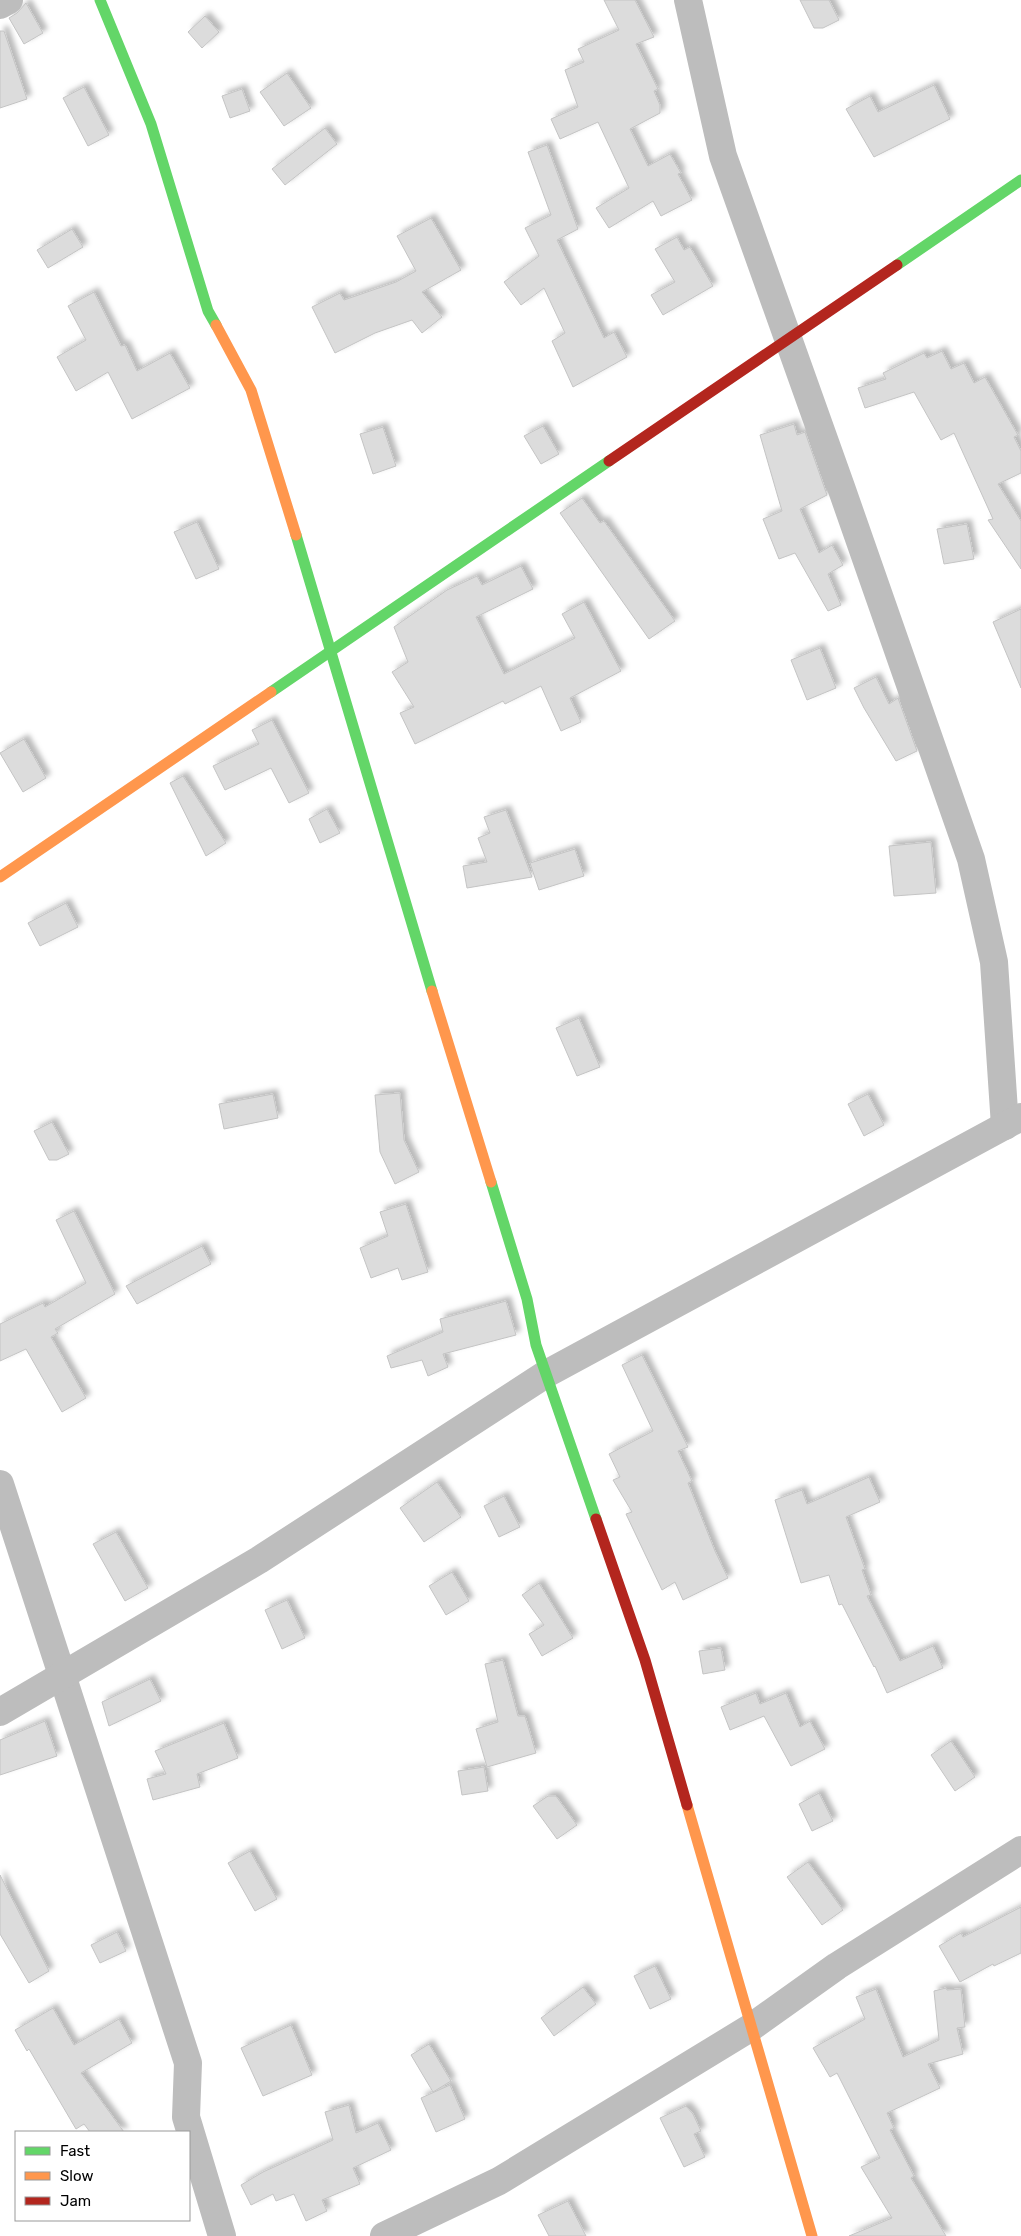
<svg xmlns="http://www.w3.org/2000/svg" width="1021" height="2236" viewBox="0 0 1021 2236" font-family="Rubik,sans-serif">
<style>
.building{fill:#dcdcdc;stroke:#c4c4c4;filter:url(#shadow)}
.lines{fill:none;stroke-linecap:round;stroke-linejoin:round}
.street{stroke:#bdbdbd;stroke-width:28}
.fast{stroke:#63d668;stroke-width:11}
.slow{stroke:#ff974d;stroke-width:11}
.jam{stroke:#b3261e;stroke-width:11}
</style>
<defs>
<filter id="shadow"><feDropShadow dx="4.5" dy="-4.5" stdDeviation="2.5" flood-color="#0004"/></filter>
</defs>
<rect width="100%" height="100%" fill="#fff"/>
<g class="building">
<polygon points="604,0 635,0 654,37 636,44 658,89 654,91 660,105 660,113 630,129 648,166 670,154 681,173 678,174 692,200 661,216 653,201 609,228 596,208 629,188 598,122 560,139 551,119 578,107 565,70 584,62 578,49 619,30"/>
<polygon points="800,0 829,0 839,20 823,28 814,28"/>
<polygon points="26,3 43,33 24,44 9,18 17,13"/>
<polygon points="205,16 219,32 202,48 188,32"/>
<polygon points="0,31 4,31 27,99 0,108"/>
<polygon points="287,73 311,108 284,126 260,92"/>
<polygon points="934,85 950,119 874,157 846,109 870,96 878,112"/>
<polygon points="84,87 109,135 88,146 63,98"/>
<polygon points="242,89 250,111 230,118 222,96"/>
<polygon points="325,128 337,144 285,185 272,169"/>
<polygon points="547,145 578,229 557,240 604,338 614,332 627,357 573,387 552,341 565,333 544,288 521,305 504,282 539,256 525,228 551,215 528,152"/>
<polygon points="431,218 461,270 422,292 442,317 422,333 412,320 375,333 335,353 312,307 340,293 344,300 396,282 416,271 397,236"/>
<polygon points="72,229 83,247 48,268 37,250"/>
<polygon points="677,237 684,250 690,247 713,286 663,315 651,295 675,282 655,249"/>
<polygon points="94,292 121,346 125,345 137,371 170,353 190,388 132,419 108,372 76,391 57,357 86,340 68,306"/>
<polygon points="942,351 951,369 964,363 974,383 985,377 1018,435 1014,437 1021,451 1021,473 998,484 1021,521 1021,569 988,520 993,519 954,433 941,440 914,392 865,408 858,388 886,379 883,373 924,353 927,358"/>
<polygon points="794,424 797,435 805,432 827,495 800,509 819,553 832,545 843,565 828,574 841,605 828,611 795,553 779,559 763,519 782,511 760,435"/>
<polygon points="543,426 559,454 541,464 524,436"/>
<polygon points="383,427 396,466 373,474 360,434"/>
<polygon points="582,498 600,523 604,521 675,621 649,639 560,513"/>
<polygon points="197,522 219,569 196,579 174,532"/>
<polygon points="967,524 974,559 944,564 937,529"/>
<polygon points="521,566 533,589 476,617 504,674 575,638 562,614 584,602 621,671 570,698 581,722 561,731 541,686 505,704 503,701 415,744 400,713 414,707 392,672 408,662 394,627 447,590 477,576 482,585"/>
<polygon points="1021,609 1021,688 993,622"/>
<polygon points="820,648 836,688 807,700 791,660"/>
<polygon points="876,677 889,704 898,698 917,751 896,761 864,708 854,688"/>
<polygon points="272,720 309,793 289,803 271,768 225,790 213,766 259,744 252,730"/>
<polygon points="24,739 46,778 23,792 0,753"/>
<polygon points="183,776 226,843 206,856 170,783"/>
<polygon points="327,809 340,833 320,843 309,819"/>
<polygon points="506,810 532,877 467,888 463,866 487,862 478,838 490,833 484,817"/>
<polygon points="931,842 936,893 894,896 889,846"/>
<polygon points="575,849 584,876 539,890 530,863"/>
<polygon points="66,903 78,927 40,946 28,923"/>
<polygon points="579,1018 600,1067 577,1076 556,1028"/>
<polygon points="400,1093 404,1140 419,1172 395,1184 380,1152 375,1095"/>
<polygon points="273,1094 278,1118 224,1129 219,1104"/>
<polygon points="868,1094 884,1125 864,1136 848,1104"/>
<polygon points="52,1122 69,1154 57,1160 49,1160 34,1131"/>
<polygon points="406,1204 428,1272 402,1280 398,1268 371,1278 360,1248 388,1236 380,1212"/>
<polygon points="74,1211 115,1294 55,1329 58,1333 51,1337 86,1398 62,1412 26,1349 0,1361 0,1324 43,1303 45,1307 86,1283 56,1220"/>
<polygon points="202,1246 211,1264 137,1304 126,1286"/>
<polygon points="506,1301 516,1335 443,1354 448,1367 428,1376 422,1360 391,1368 387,1356 443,1332 440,1319"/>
<polygon points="642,1355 688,1447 678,1451 692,1481 688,1483 715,1551 728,1578 683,1600 675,1582 662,1590 626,1514 632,1512 613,1480 620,1477 609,1454 653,1431 622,1365"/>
<polygon points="869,1477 880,1502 846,1517 865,1569 862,1570 871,1595 867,1596 900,1661 933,1646 943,1668 887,1693 875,1666 874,1667 842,1604 839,1605 829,1575 801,1583 775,1500 802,1490 807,1504"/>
<polygon points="437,1482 461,1517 424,1542 400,1508"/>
<polygon points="504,1496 520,1527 499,1537 484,1506"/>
<polygon points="116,1532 148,1588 125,1601 93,1544"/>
<polygon points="452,1572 469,1601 446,1615 429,1586"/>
<polygon points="539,1583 573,1638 542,1656 529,1634 544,1625 522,1595"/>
<polygon points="287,1600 305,1638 282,1649 265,1610"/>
<polygon points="721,1648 725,1670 703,1674 699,1651"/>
<polygon points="503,1660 518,1716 525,1716 536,1753 487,1767 476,1729 498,1722 485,1664"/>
<polygon points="150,1679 161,1701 109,1726 102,1702"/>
<polygon points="756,1693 760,1704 786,1693 800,1727 810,1721 825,1749 791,1766 764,1716 730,1730 721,1707"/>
<polygon points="45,1721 57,1756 0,1775 0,1740"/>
<polygon points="224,1723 238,1758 197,1774 200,1787 153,1800 147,1779 166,1774 155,1751"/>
<polygon points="951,1741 975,1777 955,1791 931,1755"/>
<polygon points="484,1767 488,1791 462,1795 458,1771"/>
<polygon points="819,1793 833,1821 812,1831 799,1804"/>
<polygon points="548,1796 556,1796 577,1825 557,1839 533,1806"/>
<polygon points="250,1851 277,1899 255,1911 228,1863"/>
<polygon points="808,1862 843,1910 822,1925 787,1877"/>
<polygon points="0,1875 49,1971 29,1983 0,1934"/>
<polygon points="1021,1907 1021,1953 994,1966 993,1964 960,1982 939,1946 961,1933 963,1937"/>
<polygon points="117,1932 126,1951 100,1963 91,1945"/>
<polygon points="655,1966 671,1999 650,2009 634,1976"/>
<polygon points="583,1987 596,2004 554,2036 541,2018"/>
<polygon points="946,1988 947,1990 961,1989 965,2027 957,2028 963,2054 928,2064 940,2088 887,2113 894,2128 890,2130 914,2176 911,2178 946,2236 849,2236 892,2218 861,2167 880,2158 837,2073 830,2077 813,2048 865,2019 856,1997 876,1989 903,2057 939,2040 934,1991"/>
<polygon points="53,2008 74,2045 119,2019 132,2043 81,2073 124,2132 90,2132 84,2124 76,2129 29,2049 27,2051 15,2030"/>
<polygon points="291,2025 312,2075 263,2096 241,2048"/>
<polygon points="429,2044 451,2081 433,2092 411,2055"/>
<polygon points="450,2085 465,2119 436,2132 421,2098"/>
<polygon points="349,2105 356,2133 378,2123 391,2150 353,2168 360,2184 322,2200 327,2211 306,2221 294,2194 276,2201 273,2194 251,2205 241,2185 263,2172 333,2140 325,2112"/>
<polygon points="686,2106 693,2114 701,2131 694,2134 705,2157 684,2167 660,2118"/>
<polygon points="568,2201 586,2236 549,2236 538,2215"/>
</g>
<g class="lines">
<g class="street">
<polyline points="688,0 723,156 841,487 971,859 994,962 1005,1126"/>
<polyline points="0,5 9,0"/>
<polyline points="0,1484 188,2063 186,2117 222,2236"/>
<polyline points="0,1712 259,1560 546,1374 1021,1117"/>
<polyline points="384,2236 499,2181 750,2028 837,1966 1021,1850"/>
</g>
<g class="fast">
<polyline points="100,0 151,124 208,311 216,325"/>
<polyline points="897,265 1021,180"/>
<polyline points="296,535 432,991"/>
<polyline points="271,692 609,461"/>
<polyline points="491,1182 527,1299 536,1345 596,1519"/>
</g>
<g class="slow">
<polyline points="216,325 251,390 296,535"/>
<polyline points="0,877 271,692"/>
<polyline points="432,991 491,1182"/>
<polyline points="687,1805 812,2236"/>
</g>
<g class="jam">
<polyline points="609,461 897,265"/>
<polyline points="596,1519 645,1660 687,1805"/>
</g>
</g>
<rect x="15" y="2131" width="175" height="90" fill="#ffffff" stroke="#999999"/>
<rect x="25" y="2147" width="25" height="8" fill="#63d668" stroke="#999999"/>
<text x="60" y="2156" font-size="15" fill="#000000">Fast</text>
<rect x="25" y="2172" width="25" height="8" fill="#ff974d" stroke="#999999"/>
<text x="60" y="2181" font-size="15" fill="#000000">Slow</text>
<rect x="25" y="2197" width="25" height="8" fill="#b3261e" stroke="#999999"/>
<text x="60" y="2206" font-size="15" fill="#000000">Jam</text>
</svg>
